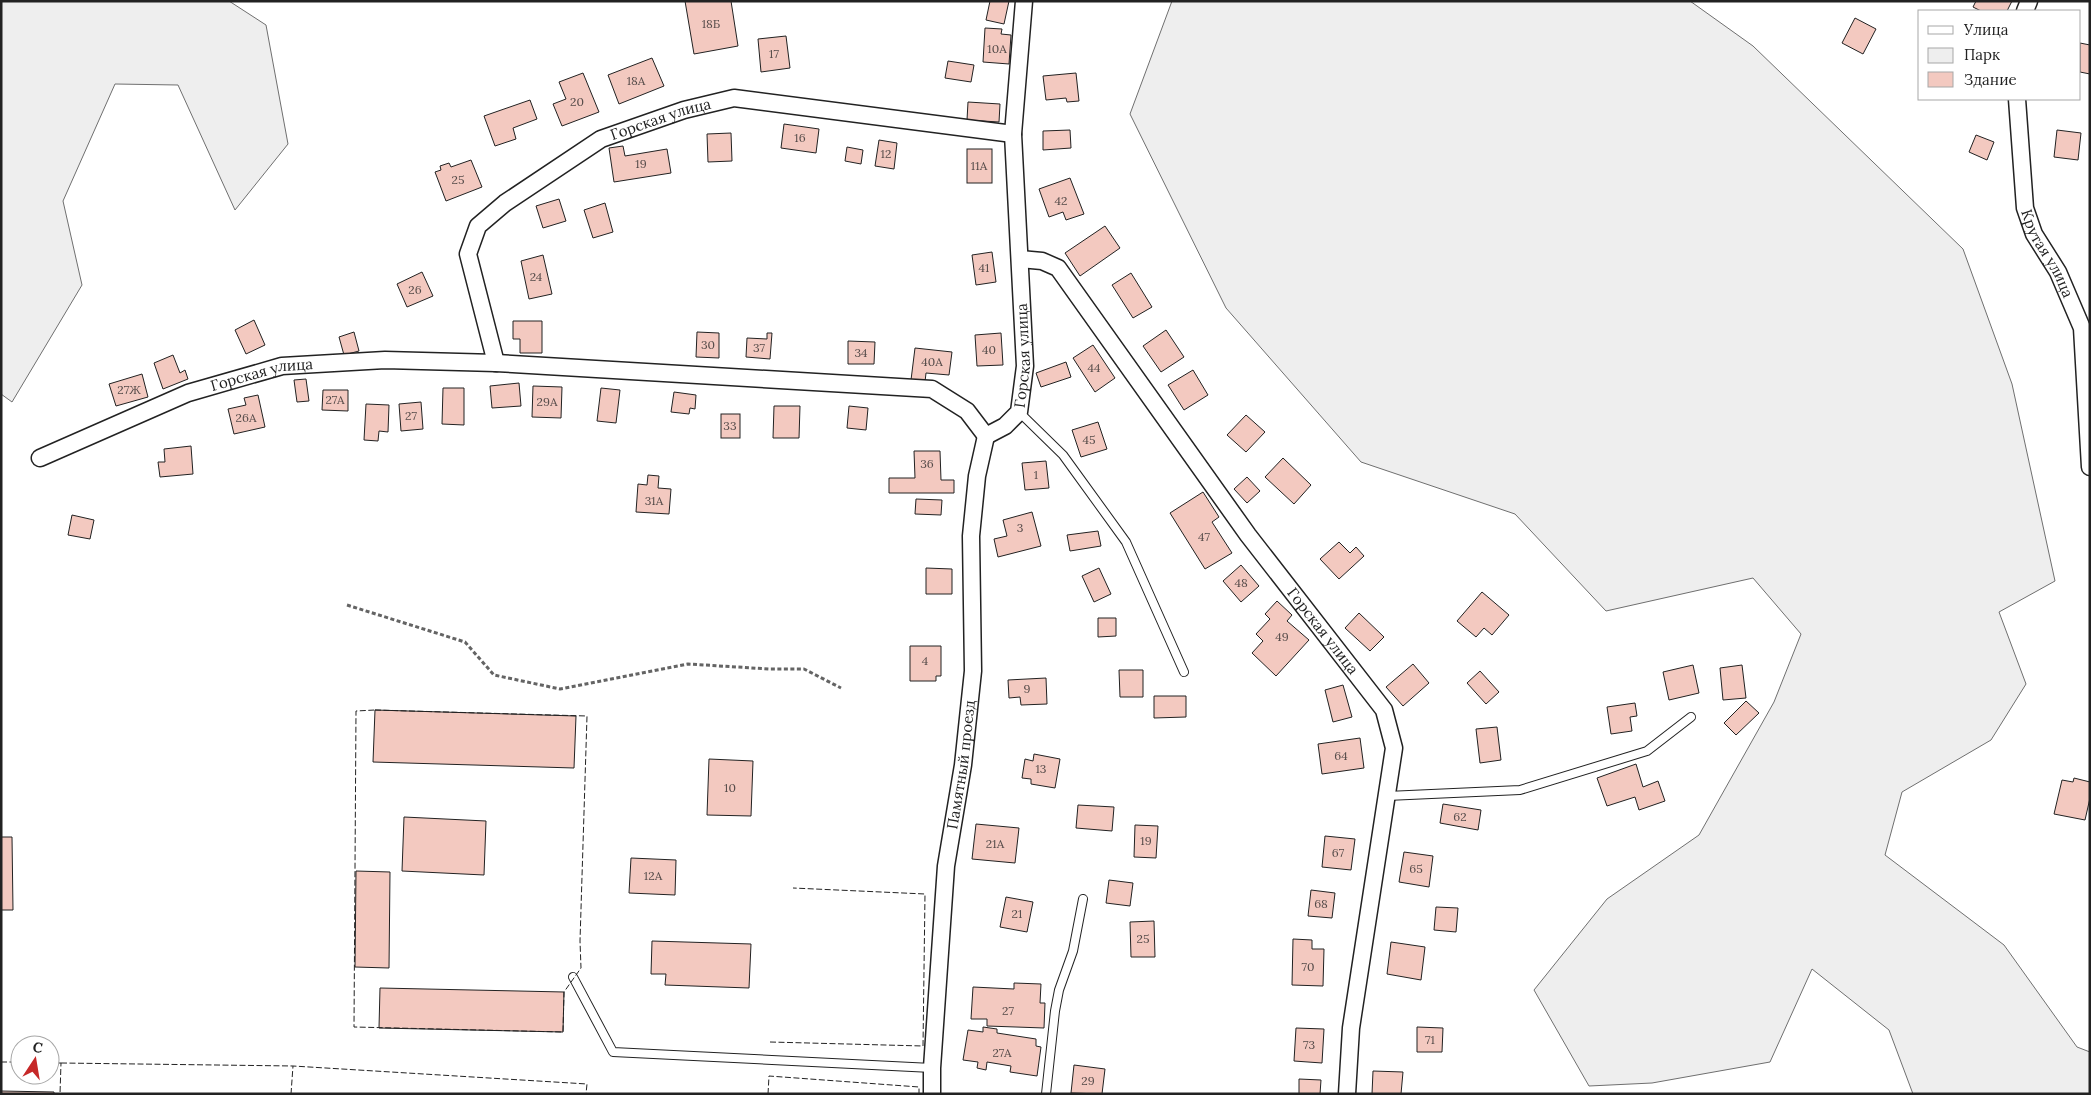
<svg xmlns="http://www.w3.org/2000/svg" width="2091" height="1095" viewBox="0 0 2091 1095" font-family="Lora,serif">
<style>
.green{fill:#eee;stroke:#6f6f6f}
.building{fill:#f3c9c0;stroke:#222}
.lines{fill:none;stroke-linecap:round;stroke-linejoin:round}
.lane-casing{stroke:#222;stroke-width:10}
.street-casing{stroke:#222;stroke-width:19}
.path{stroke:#646464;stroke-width:3;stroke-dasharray:4 2.5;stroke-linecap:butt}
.lane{stroke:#fff;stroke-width:8}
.street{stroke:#fff;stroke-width:16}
.fence{stroke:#222;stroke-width:1;stroke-dasharray:6 2.5;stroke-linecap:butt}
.labels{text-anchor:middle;stroke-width:4;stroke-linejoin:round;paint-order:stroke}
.number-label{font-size:12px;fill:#564c4a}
.street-label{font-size:15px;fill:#222;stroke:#fff}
</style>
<rect width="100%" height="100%" fill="#fff"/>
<g class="green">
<polygon points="1,1 229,1 266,25 288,144 235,210 178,85 115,84 63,201 82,285 12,402 1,394"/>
<polygon points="1172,1 1690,1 1753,46 1963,249 2012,384 2055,581 1999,612 2026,684 1991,740 1902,792 1885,855 2004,945 2077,1047 2090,1052 2090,1094 1913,1094 1889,1030 1812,969 1770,1062 1652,1083 1589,1086 1534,990 1607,899 1699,835 1774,702 1801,634 1753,578 1606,611 1515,514 1361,462 1226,308 1130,114"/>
</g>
<g class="building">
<polygon points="685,1 731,1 738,46 694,54"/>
<polygon points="990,1 1009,1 1004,24 986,20"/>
<polygon points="1976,1 2012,1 2007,11 1981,11 1973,7"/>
<polygon points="1855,18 1876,29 1863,54 1842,43"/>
<polygon points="985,28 1002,29 1001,34 1011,35 1009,64 983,62"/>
<polygon points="786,36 790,68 761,72 758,39"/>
<polygon points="2080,43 2090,45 2090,74 2080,72"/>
<polygon points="652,58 664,86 619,104 608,75"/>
<polygon points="948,61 974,65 971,82 945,78"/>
<polygon points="583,73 599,112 562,126 553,104 566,99 559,82"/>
<polygon points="1076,73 1079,101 1067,102 1066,98 1046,100 1043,76"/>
<polygon points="530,100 537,119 513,128 516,139 495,146 484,116"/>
<polygon points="968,102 1000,104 999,122 967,120"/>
<polygon points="784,124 819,129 816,153 781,148"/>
<polygon points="1070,130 1071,148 1043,150 1043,131"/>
<polygon points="2057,130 2081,133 2078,160 2054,157"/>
<polygon points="731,133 732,161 708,162 707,134"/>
<polygon points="1976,135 1994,142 1987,160 1969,152"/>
<polygon points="879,140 897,143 894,169 875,166"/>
<polygon points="623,146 625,156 667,149 671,173 614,182 609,148"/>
<polygon points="847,147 863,150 861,164 845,161"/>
<rect x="967" y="149" width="25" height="34"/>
<polygon points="471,160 482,187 446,201 435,172 441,170 440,166 449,163 451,167"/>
<polygon points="1070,178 1084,214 1066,220 1063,212 1049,217 1039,189"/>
<polygon points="559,199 566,221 543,228 536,206"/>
<polygon points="605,203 613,232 593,238 584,210"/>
<polygon points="1105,226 1120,248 1080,276 1065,253"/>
<polygon points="992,252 996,282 976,285 972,255"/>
<polygon points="543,255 552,294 529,299 521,261"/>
<polygon points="422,272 433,296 407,307 397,284"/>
<polygon points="1131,273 1152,307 1133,318 1112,285"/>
<polygon points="254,320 265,345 246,354 235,330"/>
<polygon points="513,321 542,321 542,353 520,353 520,339 513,339"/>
<polygon points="1166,330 1184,357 1161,372 1143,346"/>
<polygon points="354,332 359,351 344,355 339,337"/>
<polygon points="697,332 719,333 719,358 696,357"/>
<polygon points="767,333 772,333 770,359 746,357 747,338 767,339"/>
<polygon points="1001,333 1003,365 977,366 975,335"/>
<polygon points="848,341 875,342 874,364 848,364"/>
<polygon points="1093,345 1115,378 1095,392 1073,358"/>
<polygon points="915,348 952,352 949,375 926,373 925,382 911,380"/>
<polygon points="173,355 180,373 185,370 188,379 163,389 154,363"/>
<polygon points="1066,362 1071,377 1041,387 1036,373"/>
<polygon points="1193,370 1208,395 1184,410 1168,385"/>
<polygon points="142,374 148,397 116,406 109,384"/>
<polygon points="306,379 309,401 297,402 294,380"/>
<polygon points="519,383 521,406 492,408 490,386"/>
<polygon points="533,386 562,387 561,418 532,417"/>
<polygon points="443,388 464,388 464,425 442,424"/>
<polygon points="601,388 620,390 616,423 597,421"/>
<polygon points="323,390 348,390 348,411 322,410"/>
<polygon points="674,392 696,395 695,409 690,408 689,414 671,412"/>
<polygon points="258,395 265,427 234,434 228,409 246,405 244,398"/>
<polygon points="421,402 423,429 401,431 399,404"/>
<polygon points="366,404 389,405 388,432 379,431 378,441 364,440"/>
<polygon points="774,406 800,406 799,438 773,438"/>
<polygon points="849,406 868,408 866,430 847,428"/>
<rect x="721" y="414" width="19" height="24"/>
<polygon points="1246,415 1265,432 1246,452 1227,435"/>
<polygon points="1098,422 1107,449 1081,457 1072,430"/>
<polygon points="191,446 193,474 160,477 158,462 165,462 164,449"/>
<polygon points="914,451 940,451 941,480 954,480 954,493 889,493 889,478 915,478"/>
<polygon points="1283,458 1311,485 1294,504 1265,477"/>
<polygon points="1046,461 1049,488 1025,490 1022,463"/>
<polygon points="648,475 659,476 658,488 671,489 669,514 636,512 638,484 647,485"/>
<polygon points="1247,477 1260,491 1247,503 1234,489"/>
<polygon points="1203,492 1219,517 1212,522 1232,553 1205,569 1170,513"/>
<polygon points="916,499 942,500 941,515 915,514"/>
<polygon points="1032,512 1041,546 998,557 994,539 1007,536 1003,520"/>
<polygon points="72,515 94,520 90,539 68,535"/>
<polygon points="1098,531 1101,546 1070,551 1067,535"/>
<polygon points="1339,542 1350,553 1356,547 1364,556 1339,579 1320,559"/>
<polygon points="1241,565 1259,586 1241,602 1223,581"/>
<polygon points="926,568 952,569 952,594 926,594"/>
<polygon points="1099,568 1111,594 1094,602 1082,576"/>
<polygon points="1482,592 1509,615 1492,635 1484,628 1476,637 1457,621"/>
<polygon points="1277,601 1292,615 1287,621 1309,640 1276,676 1252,653 1263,641 1256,634 1270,619 1265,614"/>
<polygon points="1359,613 1384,637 1370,651 1345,628"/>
<polygon points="1098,618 1116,618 1116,636 1098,637"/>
<polygon points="910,646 941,646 941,676 936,676 936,681 910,681"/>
<polygon points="1413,664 1429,683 1403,706 1386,687"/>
<polygon points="1693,665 1699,693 1669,700 1663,672"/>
<polygon points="1742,665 1746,698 1723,700 1720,668"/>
<polygon points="1119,670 1143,670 1143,697 1120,697"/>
<polygon points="1480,671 1499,692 1486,704 1467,683"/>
<polygon points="1046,678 1047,704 1021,705 1020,697 1009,698 1008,680"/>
<polygon points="1343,685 1352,717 1333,722 1325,690"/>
<polygon points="1154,696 1186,696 1186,717 1154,718"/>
<polygon points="1746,701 1759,713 1736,735 1724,723"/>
<polygon points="1635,703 1637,716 1630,717 1632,731 1611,734 1607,707"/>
<polygon points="375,710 576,716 574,768 373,762"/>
<polygon points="1497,727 1501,760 1480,763 1476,729"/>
<polygon points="1360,738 1364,768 1322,774 1318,744"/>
<polygon points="1034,754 1060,759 1055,788 1031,784 1031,779 1022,778 1025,759 1033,761"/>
<polygon points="709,759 753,761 751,816 707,815"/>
<polygon points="1636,764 1643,787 1658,781 1665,801 1639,810 1635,797 1607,806 1597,778"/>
<polygon points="2074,778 2090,782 2090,798 2085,820 2054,814 2062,780 2073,782"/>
<polygon points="1443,804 1481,810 1478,830 1440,823"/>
<polygon points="1078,805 1114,807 1112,831 1076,828"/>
<polygon points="404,817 486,821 484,875 402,871"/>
<polygon points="976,824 1019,828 1015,863 972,859"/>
<polygon points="1135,825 1158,826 1156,858 1134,857"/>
<polygon points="1325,836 1355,839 1351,870 1322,867"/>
<polygon points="1,837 12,837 13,910 1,910"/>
<polygon points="1404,852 1433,856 1429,887 1399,882"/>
<polygon points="631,858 676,860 675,895 629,893"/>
<polygon points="356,871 390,872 389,968 355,967"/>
<polygon points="1109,880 1133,883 1130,906 1106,903"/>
<polygon points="1311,890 1335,893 1332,918 1308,916"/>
<polygon points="1006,897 1033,902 1027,932 1000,927"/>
<polygon points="1436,907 1458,908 1456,932 1434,930"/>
<polygon points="1154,921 1155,957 1131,957 1130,922"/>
<polygon points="1293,939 1312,940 1312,949 1324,949 1323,986 1292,985"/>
<polygon points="652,941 751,944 749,988 665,985 666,974 651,974"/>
<polygon points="1391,942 1425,947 1421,980 1387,974"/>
<polygon points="1014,983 1041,984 1040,1003 1045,1003 1044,1028 987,1026 987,1019 971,1019 973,987 1014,989"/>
<polygon points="380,988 564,992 563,1032 379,1028"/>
<polygon points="983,1027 997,1029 997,1033 1036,1039 1036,1046 1041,1047 1037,1076 1010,1072 1011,1066 987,1062 986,1070 977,1068 978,1062 963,1060 968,1030 983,1032"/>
<polygon points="1417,1027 1443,1028 1442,1052 1417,1052"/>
<polygon points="1296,1028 1324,1029 1322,1063 1294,1061"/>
<polygon points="1074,1065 1105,1069 1102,1094 1071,1093"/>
<polygon points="1373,1071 1403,1072 1401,1094 1372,1094"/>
<polygon points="1299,1079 1321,1080 1320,1094 1299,1094"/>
<polygon points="1,1091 54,1092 54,1094 1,1094"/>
</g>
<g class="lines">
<g class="lane-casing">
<g id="lane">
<polyline points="1019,412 1063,455 1126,542 1184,672"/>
<polyline points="1387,796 1520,790 1647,751 1691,717"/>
<polyline points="573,977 613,1052 932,1068"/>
<polyline points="1046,1094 1055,1011 1059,990 1073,951 1083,899"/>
</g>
</g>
<g class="street-casing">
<g id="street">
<polyline points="2025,11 2029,1"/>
<path id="s1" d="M 2017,99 L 2025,208 L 2034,234 L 2058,272 L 2082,328 L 2090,467"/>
<path id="s2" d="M 1020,259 L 1042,261 L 1058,268 L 1248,535 L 1384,710 L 1394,748 L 1351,1028 L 1347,1094"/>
<path id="s3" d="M 496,363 L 468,254 L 478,226 L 505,203 L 601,139 L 684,110 L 734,98 L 1013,134"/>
<path id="s4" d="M 986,436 L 1005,426 L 1019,412 L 1025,366 L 1013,134 L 1024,1"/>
<path id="s5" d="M 40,458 L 188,393 L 282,366 L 385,360 L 496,363 L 932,389 L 967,411 L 986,436"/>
<path id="s6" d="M 932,1094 L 932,1068 L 946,866 L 963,765 L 973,671 L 971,536 L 977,476 L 986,436"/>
</g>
</g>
<polyline class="path" points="347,605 465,642 494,675 560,689 688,664 769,669 804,669 841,688"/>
<use href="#lane" class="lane"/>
<use href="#street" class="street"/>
<g class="fence">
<polygon points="375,710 587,716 580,941 581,968 564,992 563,1032 354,1027 356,711"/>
<polyline points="770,1042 923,1046 925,894 793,888"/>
<polyline points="1,1062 20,1062"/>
<polyline points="50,1063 61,1063 60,1094"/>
<polyline points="61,1063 293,1066"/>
<polyline points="291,1094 293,1066 587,1084 586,1094"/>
<polyline points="768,1094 769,1076 919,1087 919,1094"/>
</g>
</g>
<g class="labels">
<g class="number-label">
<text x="711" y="28">18Б</text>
<text x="997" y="53">10А</text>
<text x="774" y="58">17</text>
<text x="636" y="85">18А</text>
<text x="577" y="106">20</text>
<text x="800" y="142">16</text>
<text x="886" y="158">12</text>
<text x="641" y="168">19</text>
<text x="979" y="170">11А</text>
<text x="458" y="184">25</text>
<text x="1061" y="205">42</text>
<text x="984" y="272">41</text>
<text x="536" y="281">24</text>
<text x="415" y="294">26</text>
<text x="708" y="349">30</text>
<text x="759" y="352">37</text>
<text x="989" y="354">40</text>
<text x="861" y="357">34</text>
<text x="932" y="366">40А</text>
<text x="1094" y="372">44</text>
<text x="129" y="394">27Ж</text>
<text x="335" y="404">27А</text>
<text x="547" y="406">29А</text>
<text x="411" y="420">27</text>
<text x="246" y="422">26А</text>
<text x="730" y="430">33</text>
<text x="1089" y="444">45</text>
<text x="927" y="468">36</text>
<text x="1036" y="479">1</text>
<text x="654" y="505">31А</text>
<text x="1020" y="532">3</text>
<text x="1204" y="541">47</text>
<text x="1241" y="587">48</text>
<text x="1282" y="641">49</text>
<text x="925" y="665">4</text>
<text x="1027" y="693">9</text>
<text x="1341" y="760">64</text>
<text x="1041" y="773">13</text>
<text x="730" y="792">10</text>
<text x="1460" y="821">62</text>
<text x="1146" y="845">19</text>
<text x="995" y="848">21А</text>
<text x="1338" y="857">67</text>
<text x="1416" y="873">65</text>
<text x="653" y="880">12А</text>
<text x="1321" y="908">68</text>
<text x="1017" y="918">21</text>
<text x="1143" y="943">25</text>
<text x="1308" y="971">70</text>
<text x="1008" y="1015">27</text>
<text x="1430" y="1044">71</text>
<text x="1309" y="1049">73</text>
<text x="1002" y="1057">27А</text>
<text x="1088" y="1085">29</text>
</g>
<g class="street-label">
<text dy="5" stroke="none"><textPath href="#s3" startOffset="356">Горская улица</textPath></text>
<text dy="5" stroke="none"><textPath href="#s1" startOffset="160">Крутая улица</textPath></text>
<text dy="5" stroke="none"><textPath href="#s4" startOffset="98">Горская улица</textPath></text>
<text dy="5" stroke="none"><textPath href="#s5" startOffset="238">Горская улица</textPath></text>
<text dy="5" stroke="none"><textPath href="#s2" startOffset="489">Горская улица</textPath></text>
<text dy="5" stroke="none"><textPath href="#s6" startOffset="331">Памятный проезд</textPath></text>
</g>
</g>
<rect width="2091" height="1095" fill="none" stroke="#222222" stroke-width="5"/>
<rect x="1918" y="10" width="162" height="90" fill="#ffffff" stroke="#a7a7a7"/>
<rect x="1928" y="26" width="25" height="8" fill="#ffffff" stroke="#a7a7a7"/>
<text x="1964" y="35" font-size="15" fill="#222222">Улица</text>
<rect x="1928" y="48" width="25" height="15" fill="#eeeeee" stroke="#a7a7a7"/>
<text x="1964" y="60" font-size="15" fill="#222222">Парк</text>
<rect x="1928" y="72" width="25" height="15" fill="#f3c9c0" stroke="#a7a7a7"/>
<text x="1964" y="85" font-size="15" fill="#222222">Здание</text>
<g transform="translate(35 1060) rotate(12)"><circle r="24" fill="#ffffff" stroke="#a7a7a7"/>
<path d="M0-4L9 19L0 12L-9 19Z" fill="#c62828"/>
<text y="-8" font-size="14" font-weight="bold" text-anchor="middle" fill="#222222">С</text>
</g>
</svg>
